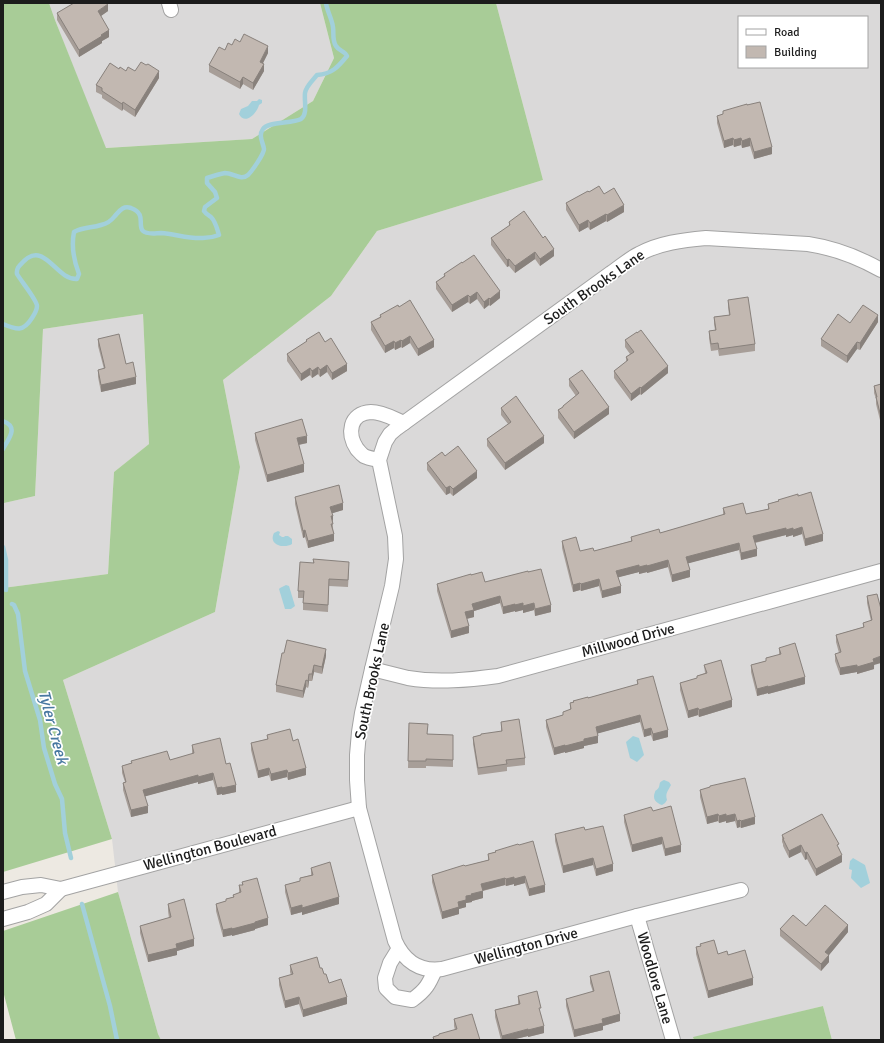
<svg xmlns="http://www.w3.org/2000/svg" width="884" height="1043" viewBox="0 0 884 1043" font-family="Signika,sans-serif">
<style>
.residential{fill:#dad9d9;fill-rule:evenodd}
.forest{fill:#a8cc97}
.water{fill:#a2d0db}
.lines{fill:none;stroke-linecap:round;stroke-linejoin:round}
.stream{stroke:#a2d0db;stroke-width:4.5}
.minor-casing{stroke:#a3a3a3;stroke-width:16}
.minor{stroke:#fff;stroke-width:14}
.wall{fill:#a79e98}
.shaded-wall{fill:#88817c}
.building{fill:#c2b8b1;stroke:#88817c}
.labels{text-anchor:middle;stroke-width:3.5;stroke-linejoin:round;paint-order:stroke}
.street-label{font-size:15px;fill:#1c1c1c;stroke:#fff}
.water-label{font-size:16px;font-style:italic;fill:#4878a1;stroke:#fff}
</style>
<rect width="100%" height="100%" fill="#ede9e2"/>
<g class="residential">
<polygon points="49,3 320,3 334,58 313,101 252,139 105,148 55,20"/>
<path d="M 496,3 L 881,3 L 881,1040 L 832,1040 L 823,1006 L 693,1038 L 694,1040 L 161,1040 L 158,1034 L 118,892 L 112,839 L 63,680 L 215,612 L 240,467 L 223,380 L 331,296 L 377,231 L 543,180 ZM 739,17 L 867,17 L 867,67 L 739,67 Z"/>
<polygon points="143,314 149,444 114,472 108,574 3,588 4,503 35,496 43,329"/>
</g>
<g class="forest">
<polygon points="3,3 49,3 55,20 106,148 252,139 313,101 334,58 320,3 496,3 543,180 377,231 331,296 223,380 240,467 215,612 63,680 112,839 3,872 3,588 108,574 114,472 149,444 143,314 43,329 35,496 4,503 3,522"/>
<polygon points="118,892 158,1034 161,1040 16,1040 3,991 3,931"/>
<polygon points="823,1006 832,1040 694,1040 693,1037"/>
</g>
<g class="water">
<path d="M 259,99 L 262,100 L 262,103 L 259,105 C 257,113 245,126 239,114 L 241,109 L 248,106 L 252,101 L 257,101 Z"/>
<path d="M 278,531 L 280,532 L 279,535 L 282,537 L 284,537 L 285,536 L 288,536 L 292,539 L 292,544 C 284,549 268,545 274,533 Z"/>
<polygon points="286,585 289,586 295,606 291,609 285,609 279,589 280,588"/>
<polygon points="633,736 639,738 644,755 637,762 630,758 626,742"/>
<path d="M 664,780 L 669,782 L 671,785 C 668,791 665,793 667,800 L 665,803 L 662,805 C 656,803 652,799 655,792 C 656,789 657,791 659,787 C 660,783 659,782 664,780 Z"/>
<polygon points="853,858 865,865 870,883 861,888 851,878 852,870 849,869 850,861"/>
</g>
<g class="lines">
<g class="stream">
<path d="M 3,324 C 17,330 23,332 32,318 C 34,315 37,310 37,306 C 37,300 21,281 17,274 C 16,268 20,265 24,261 C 45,241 56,280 77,279 L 79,274 C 74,261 71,247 74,232 C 83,227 92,228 101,225 C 105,224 111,221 114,217 C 119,212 122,205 131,208 C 147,214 137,225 143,231 C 147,235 156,233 161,233 C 175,234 189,239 203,238 C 208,238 214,237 219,235 C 217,229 216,222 211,217 C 208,215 206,214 204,211 L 205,207 L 217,198 L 215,192 L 207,183 L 207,178 C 213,176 219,174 225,173 C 233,173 241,181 248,175 C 252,171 264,154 264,149 C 263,142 258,136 263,129 C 268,121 292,124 301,119 C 308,114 304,101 305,93 C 306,86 313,80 317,75 C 332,74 338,67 347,56 C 345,51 339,51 336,46 C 332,40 334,34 333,27 C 332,19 327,11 326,3"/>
<path d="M 3,421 C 19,427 9,438 3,449"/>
<polyline points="3,547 6,560 6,590"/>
<polyline points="12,604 14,605 18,614 25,671 40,720 44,748 55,784 62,799 65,833 71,858"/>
<polyline points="82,904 110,1006 117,1040"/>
</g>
<g class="minor-casing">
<g id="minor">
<polyline points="169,3 171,10"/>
<path d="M 379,460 C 374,459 368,458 364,456 C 361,454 359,451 357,449 C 347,434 349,413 371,412 C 383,412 394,419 404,423"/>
<path d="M 372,669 C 384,672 396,675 408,678 C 438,683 468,680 498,676 L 881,571"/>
<path d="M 741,890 L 637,916 L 442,969 C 420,972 404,961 395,941 L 359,808 L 357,780 L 357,755 L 359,732 L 362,713 L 372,669 L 392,586 L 396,559 L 395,536 L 379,460 L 385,442 L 390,434 L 397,428 L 611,273 C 620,267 629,259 639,254 C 659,243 683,240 706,238 L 808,244 C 834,248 858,257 881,270"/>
<polyline points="3,892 22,887 41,885 61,889 359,808"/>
<polyline points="637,916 673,1040"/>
<polyline points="3,919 28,912 46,904 61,889"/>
<path d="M 398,950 L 390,963 L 385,978 L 386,988 L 395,997 L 412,1000 C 426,990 429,984 435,970"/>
</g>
</g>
<use href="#minor" class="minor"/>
</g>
<g class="wall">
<polygon points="108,11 101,16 109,37 102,41 102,43 79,57 57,20 57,13"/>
<polygon points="240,42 268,53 263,63 264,71 253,90 243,84 240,89 209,72 209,65 225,50 232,45"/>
<polygon points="119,69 126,71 135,71 159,78 135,117 123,109 122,111 102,98 102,95 96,92 96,85"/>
<polygon points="723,111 772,154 754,159 750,146 742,148 741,145 734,147 733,145 724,148 717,123 717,116 723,114"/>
<polygon points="589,192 604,194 624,212 607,222 606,221 590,230 588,227 579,232 566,210 566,203"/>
<polygon points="509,222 554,256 540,266 535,259 515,273 509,266 507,267 491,245 491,238 509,226"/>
<polygon points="462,263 500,298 490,306 489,305 484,309 477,299 470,304 468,302 452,312 436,289 436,282 444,276 444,274"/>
<polygon points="728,300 755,344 755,351 719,356 718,350 711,351 709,338 709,331 715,330 714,324 714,317 729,315 728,307"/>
<polygon points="399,307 434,347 418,356 410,343 402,348 401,347 395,350 394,348 385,353 371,330 371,322 380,317 380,315"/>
<polygon points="878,322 860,350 857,349 847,363 821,346 821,339 850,323"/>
<polygon points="98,339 136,384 101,392 98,377 98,370 104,369 98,346"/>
<polygon points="306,340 325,342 347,371 332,380 327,372 320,377 318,374 312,378 310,375 301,381 287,361 287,354 306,342"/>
<polygon points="625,340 668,373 641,395 640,394 631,401 614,378 614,371 626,362 626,357 630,354 625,347"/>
<polygon points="569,379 609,414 574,439 558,418 558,410 563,407 563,406 576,396 569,386"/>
<polygon points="881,384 881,424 876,404 876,399 874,393 874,386"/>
<polygon points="501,408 544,443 505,470 487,446 487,439 508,424 501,415"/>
<polygon points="255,433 307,443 299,445 304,472 267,482 255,440"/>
<polygon points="445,456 477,478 453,496 450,493 446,495 427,470 427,463"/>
<polygon points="798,496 823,541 805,546 802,534 793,537 793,535 786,537 786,535 755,543 757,556 741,560 739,550 688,563 690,577 672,582 668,567 647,573 647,572 639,574 639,572 618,577 621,593 602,598 599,586 581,591 580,590 573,592 562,548 562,541 580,551 594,551 631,541 631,537 660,533 723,515 723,508 746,514 768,509 768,504 778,501 778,500"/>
<polygon points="295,497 343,510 332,513 334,541 308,548 305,537 303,538 295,504"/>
<polygon points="313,559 349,569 348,587 329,586 328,612 303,610 303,598 298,598 298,591 313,563"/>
<polygon points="471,575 485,582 551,612 535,616 534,610 523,613 523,610 515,612 515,611 503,614 500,603 474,611 474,617 467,619 469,633 451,638 437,591 437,584"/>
<polygon points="877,594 874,669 857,674 857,672 840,675 835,661 835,654 839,653 836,642 836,635 863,627 863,623 871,621 867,603 867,596"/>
<polygon points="779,648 805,684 768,694 768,693 757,696 751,672 751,665 766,661 766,658 779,655"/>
<polygon points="326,656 322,674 314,672 312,681 309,681 308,688 306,687 303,698 276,692 276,685"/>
<polygon points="704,665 732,707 699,717 698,715 688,718 680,690 680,683 697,679 697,676 705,673"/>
<polygon points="637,680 668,737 653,741 651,735 644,737 640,722 598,733 598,743 584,746 584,748 565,753 565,752 554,755 546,727 546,720 563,715 563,712 570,710 570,703 573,702 573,701 588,698 637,685"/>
<polygon points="501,722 525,758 525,765 507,767 507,771 478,775 473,744 473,737 501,731"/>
<polygon points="409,723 428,734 453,735 453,767 426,766 426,768 408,768"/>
<polygon points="267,735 293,741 306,775 288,780 287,777 271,781 269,775 258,778 251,750 251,743 267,739"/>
<polygon points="192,745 226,764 236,792 222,795 222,794 217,795 213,780 198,784 198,782 145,796 148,813 131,817 123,790 123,783 125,782 122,773 122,766 131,763 131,761 170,760 192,754"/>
<polygon points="710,786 755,824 741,828 740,827 737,828 735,821 726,823 726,821 719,823 718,821 707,824 700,797 700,790 710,788"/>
<polygon points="653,811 681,852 665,856 662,844 632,852 624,822 624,815"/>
<polygon points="585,830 613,871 596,876 593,865 563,873 555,841 555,834"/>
<polygon points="782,835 839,848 842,862 816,876 807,859 805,860 801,852 789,858 783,846 783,844 782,842"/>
<polygon points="495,852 545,892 529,896 525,883 514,886 514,884 506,886 505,885 483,891 483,898 472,901 472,902 466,903 466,907 459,909 459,914 442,919 432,882 432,875 488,860 488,854"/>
<polygon points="311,868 339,904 302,915 302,912 291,915 285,892 285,885 300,881 300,878 311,875"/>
<polygon points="242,882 268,925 255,929 255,930 232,936 232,935 223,937 216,911 216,904 226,901 226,899 233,897 233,895 239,893 239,885 242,885"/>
<polygon points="168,904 194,946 177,951 177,955 148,962 140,933 140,926 169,918 168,911"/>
<polygon points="806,926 848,932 829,955 829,962 821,971 780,936 780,929"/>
<polygon points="700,946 718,954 728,955 753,985 708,998 696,954 696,947"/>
<polygon points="290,965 320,968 329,983 347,1004 303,1017 299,1004 285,1008 279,985 279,978 291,975 290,972"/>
<polygon points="590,976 620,1021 603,1026 603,1030 574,1037 566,1006 566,999 593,992 590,983"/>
<polygon points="518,996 541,1014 544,1033 528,1037 528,1036 511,1040 501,1040 495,1017 495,1010 518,1004"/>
<polygon points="454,1019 480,1040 433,1040 433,1037 455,1030 454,1026"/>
</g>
<g class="shaded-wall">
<polygon points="108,4 108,11 98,18 98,11"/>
<polygon points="109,30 109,37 102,41 102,43 79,57 79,50 101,35"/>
<polygon points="268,46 268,53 260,69 260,62"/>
<polygon points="264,64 264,71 253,90 253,83"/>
<polygon points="159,71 159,78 135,117 135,110"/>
<polygon points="243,77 243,84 240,89 240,82"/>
<polygon points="123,102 123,109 122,111 122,104"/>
<polygon points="733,138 733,145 724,148 724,141"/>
<polygon points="741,138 741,145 734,147 734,140"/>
<polygon points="750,138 750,146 742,148 742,141"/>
<polygon points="772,147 772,154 754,159 754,152"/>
<polygon points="624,205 624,212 607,222 607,215"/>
<polygon points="606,214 606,221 590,230 590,223"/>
<polygon points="588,220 588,227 579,232 579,225"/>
<polygon points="554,249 554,256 540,266 540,259"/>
<polygon points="535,252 535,259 515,273 515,266"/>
<polygon points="509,259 509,266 507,267 507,260"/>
<polygon points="500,291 500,298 490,306 490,299"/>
<polygon points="477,292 477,299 470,304 470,297"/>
<polygon points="468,295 468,302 452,312 452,305"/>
<polygon points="489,298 489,305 484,309 484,302"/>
<polygon points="878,315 878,322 860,350 860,343"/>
<polygon points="410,336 410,343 402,348 402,341"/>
<polygon points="401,340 401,347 395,350 395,343"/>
<polygon points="434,340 434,347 418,356 418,349"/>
<polygon points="394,341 394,348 385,353 385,346"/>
<polygon points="857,342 857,349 847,363 847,356"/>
<polygon points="347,364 347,371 332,380 332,373"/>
<polygon points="327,365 327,372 320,377 320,370"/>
<polygon points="668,366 668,373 641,395 641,388"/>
<polygon points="318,367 318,374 312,378 312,371"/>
<polygon points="310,368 310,375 301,381 301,374"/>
<polygon points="136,377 136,384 101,392 101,385"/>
<polygon points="640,387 640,394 631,401 631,394"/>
<polygon points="609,407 609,414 574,439 574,432"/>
<polygon points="307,436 307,443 297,445 297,438"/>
<polygon points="544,436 544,443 505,470 505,463"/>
<polygon points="304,464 304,472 267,482 267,475"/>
<polygon points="477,471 477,478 453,496 453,489"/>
<polygon points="450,486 450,493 446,495 446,488"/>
<polygon points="343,503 343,510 330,514 330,507"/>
<polygon points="331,516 333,516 333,523"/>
<polygon points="802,527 802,534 793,537 793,530"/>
<polygon points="786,528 786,535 753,543 753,536"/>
<polygon points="793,528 793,535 786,537 786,530"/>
<polygon points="305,530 305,537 303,538 303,531"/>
<polygon points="334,534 334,541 308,548 308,541"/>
<polygon points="823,534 823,541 805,546 805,539"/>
<polygon points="739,543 739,550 686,564 686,557"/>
<polygon points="757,549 757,556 741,560 741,553"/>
<polygon points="668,560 668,567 647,573 647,566"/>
<polygon points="639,565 639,572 616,578 616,571"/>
<polygon points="647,565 647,572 639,574 639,567"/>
<polygon points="690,570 690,577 672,582 672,575"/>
<polygon points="599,579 599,586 581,591 581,584"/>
<polygon points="580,583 580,590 573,592 573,585"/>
<polygon points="621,586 621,593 602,598 602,591"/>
<polygon points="500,596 500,603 474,611 474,617 465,619 465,612 472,604"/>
<polygon points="523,603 523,610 515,612 515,605"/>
<polygon points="534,603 534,610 523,613 523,606"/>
<polygon points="515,604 515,611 503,614 503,607"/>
<polygon points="551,605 551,612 535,616 535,609"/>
<polygon points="469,626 469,633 451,638 451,631"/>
<polygon points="326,649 326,656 322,674 322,667"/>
<polygon points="881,656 881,663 874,665 874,669 857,674 857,667 873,659"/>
<polygon points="314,665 314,672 312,681 312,674"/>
<polygon points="857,665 857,672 840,675 840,668"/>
<polygon points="309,674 309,681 308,688 308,681"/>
<polygon points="805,677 805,684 768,694 768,687"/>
<polygon points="306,680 306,687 303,698 303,691"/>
<polygon points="768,686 768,693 757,696 757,689"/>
<polygon points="732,700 732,707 699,717 699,710"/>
<polygon points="698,708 698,715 688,718 688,711"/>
<polygon points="640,715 640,722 596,734 596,727"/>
<polygon points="651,728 651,735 644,737 644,730"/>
<polygon points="668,730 668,737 653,741 653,734"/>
<polygon points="598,736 598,743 584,746 584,748 565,753 565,746 584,739"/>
<polygon points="565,745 565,752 554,755 554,748"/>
<polygon points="269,768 269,775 258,778 258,771"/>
<polygon points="306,768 306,775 288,780 288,773"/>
<polygon points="287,770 287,777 271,781 271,774"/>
<polygon points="213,773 213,780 198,784 198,777"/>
<polygon points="198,775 198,782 143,797 143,790"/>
<polygon points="236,785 236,792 222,795 222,788"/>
<polygon points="222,787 222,794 217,795 217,788"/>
<polygon points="148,806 148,813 131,817 131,810"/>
<polygon points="718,814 718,821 707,824 707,817"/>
<polygon points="726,814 726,821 719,823 719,816"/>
<polygon points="735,814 735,821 726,823 726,816"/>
<polygon points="755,817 755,824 741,828 741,821"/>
<polygon points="740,820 740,827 737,828 737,821"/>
<polygon points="662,837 662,844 632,852 632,845"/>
<polygon points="681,845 681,852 665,856 665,849"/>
<polygon points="801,845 801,852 789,858 789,851"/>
<polygon points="807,852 807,859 805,860 805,853"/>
<polygon points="842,855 842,862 816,876 816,869"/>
<polygon points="593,858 593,865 563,873 563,866"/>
<polygon points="613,864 613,871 596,876 596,869"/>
<polygon points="525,876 525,883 514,886 514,879"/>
<polygon points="514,877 514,884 506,886 506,879"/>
<polygon points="505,878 505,885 481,891 481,884"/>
<polygon points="545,885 545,892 529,896 529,889"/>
<polygon points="483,891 483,898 472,901 472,902 466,903 466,907 459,909 459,914 442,919 442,912 466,896 471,894"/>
<polygon points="339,897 339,904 302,915 302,908"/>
<polygon points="302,905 302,912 291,915 291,908"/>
<polygon points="268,918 268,925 255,929 255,930 232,936 232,929 255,922"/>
<polygon points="848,925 848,932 829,955 829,962 821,971 821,964 825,952"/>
<polygon points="232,928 232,935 223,937 223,930"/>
<polygon points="194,939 194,946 177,951 177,955 148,962 148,955 176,944"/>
<polygon points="753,978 753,985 708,998 708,991"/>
<polygon points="299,997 299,1004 285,1008 285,1001"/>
<polygon points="347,997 347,1004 303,1017 303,1010"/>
<polygon points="620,1014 620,1021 603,1026 603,1030 574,1037 574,1030 602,1019"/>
<polygon points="544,1026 544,1033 528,1037 528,1030"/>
<polygon points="528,1029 528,1036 511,1040 502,1040 502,1036"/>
</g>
<g class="building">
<polygon points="74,3 107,3 108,4 98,11 109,30 101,35 102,36 79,50 57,13"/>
<polygon points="244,34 268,46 260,62 264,64 253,83 243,77 240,82 209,65 219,47 225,50 228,43 232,45 235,39 240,42"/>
<polygon points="141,62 146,65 148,64 159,71 135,110 123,102 122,104 102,91 102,88 96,85 110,63 119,69 120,67 126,71 128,67 135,71"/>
<polygon points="760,102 772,147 754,152 750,138 742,141 741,138 734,140 733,138 724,141 717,116 723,114 723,111 747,104 747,105"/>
<polygon points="599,186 604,194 614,188 624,205 607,215 606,214 590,223 588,220 579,225 566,203 588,191 589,192"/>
<polygon points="524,211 543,238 545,236 554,249 540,259 535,252 515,266 509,259 507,260 491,238 510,225 509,222"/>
<polygon points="474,255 500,291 490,299 489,298 484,302 477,292 470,297 468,295 452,305 436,282 445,276 444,274 462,262 462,263"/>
<polygon points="748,297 755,344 719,349 718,343 711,344 709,331 716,330 714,317 730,315 728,300"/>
<polygon points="410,300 434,340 418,349 410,336 402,341 401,340 395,343 394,341 385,346 371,322 381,317 380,315 398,305 399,307"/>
<polygon points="863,305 878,315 860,343 857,342 847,356 821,339 838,314 850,323"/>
<polygon points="641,330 668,366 641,388 640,387 631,394 614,371 628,360 626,357 634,352 625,340 637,332 637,333"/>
<polygon points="319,332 325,342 331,338 347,364 332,373 327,365 320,370 318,367 312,371 310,368 301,374 287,354 307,341 306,340"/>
<polygon points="119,334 126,364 133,362 136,377 101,385 98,370 105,368 98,339"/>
<polygon points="582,370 609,407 574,432 558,410 563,407 563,406 579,393 569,379"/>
<polygon points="881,384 881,417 876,397 877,397 874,386"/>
<polygon points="516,396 544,436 505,463 487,439 511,422 501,408"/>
<polygon points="302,419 307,436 297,438 304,464 267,475 255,433"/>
<polygon points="458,446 477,471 453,489 450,486 446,488 427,463 442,452 445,456"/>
<polygon points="339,485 343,503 330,507 333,516 331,516 333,524 331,524 334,534 308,541 305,530 303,531 295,497"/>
<polygon points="811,492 823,534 805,539 802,527 793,530 793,528 786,530 786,528 753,536 757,549 741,553 739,543 686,557 690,570 672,575 668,560 647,566 647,565 639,567 639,565 616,571 621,586 602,591 599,579 581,584 580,583 573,585 562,541 576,537 580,551 593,548 594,551 632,541 631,537 659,529 660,533 725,514 723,508 743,503 746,514 769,509 768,504 779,501 778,500 798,494 798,496"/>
<polygon points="313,559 349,562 348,580 329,579 328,605 303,603 304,591 298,591 300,562 314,563"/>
<polygon points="541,569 551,605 535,609 534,603 523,606 523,603 515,605 515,604 503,607 500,596 472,604 474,610 465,612 469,626 451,631 437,584 471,574 471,575 482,572 485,582 528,571 528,572"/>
<polygon points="877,594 881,609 881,656 873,659 874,662 857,667 857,665 840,668 835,654 841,652 836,635 864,627 863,623 872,620 867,596"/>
<polygon points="287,640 326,649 322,667 314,665 312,674 309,674 308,681 306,680 303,691 276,685 282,653 284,653"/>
<polygon points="795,643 805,677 768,687 768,686 757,689 751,665 766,661 766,658 781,654 779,648"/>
<polygon points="721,660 732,700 699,710 698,708 688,711 680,683 697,678 697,676 707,673 704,665"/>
<polygon points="653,676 668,730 653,734 651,728 644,730 640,715 596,727 598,736 584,739 584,741 565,746 565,745 554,748 546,720 563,715 563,712 571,709 570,703 574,702 573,701 588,697 588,698 638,684 637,680"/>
<polygon points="519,719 525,758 506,760 507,764 478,768 473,737 481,735 481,734 502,731 501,722"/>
<polygon points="409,723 428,724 427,734 453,735 453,760 426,759 426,761 408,761"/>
<polygon points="290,729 293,741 298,739 306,768 288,773 287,770 271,774 269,768 258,771 251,743 268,739 267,735"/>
<polygon points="220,738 226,764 230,763 236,785 222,788 222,787 217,788 213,773 198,777 198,775 143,790 148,806 131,810 123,783 126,782 122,766 132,763 131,761 167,751 170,760 194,753 192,745"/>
<polygon points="745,778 755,817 741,821 740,820 737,821 735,814 726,816 726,814 719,816 718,814 707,817 700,790 710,787 710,786"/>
<polygon points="671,806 681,845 665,849 662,837 632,845 624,815 651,807 653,811"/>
<polygon points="822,814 839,844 837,845 842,855 816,869 807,852 805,853 801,845 789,851 783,839 784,839 782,835"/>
<polygon points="603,826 613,864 596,869 593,858 563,866 555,834 584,827 585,830"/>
<polygon points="533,841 545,885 529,889 525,876 514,879 514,877 506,879 505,878 481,884 483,891 471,894 472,895 466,896 466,900 458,902 459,907 442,912 432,875 464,865 465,866 489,860 488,854 496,852 495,851 518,844 519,845"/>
<polygon points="330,862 339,897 302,908 302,905 291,908 285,885 300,881 300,878 313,875 311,868"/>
<polygon points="257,878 268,918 255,922 255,923 232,929 232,928 223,930 216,904 226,901 226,899 234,897 233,895 241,892 239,885 243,885 242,882"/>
<polygon points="184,899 194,939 176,944 177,948 148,955 140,926 171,917 168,904"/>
<polygon points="825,905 848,925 825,952 829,955 821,964 780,929 793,915 806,926"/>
<polygon points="714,940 718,954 727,951 728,955 745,950 753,978 708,991 696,947 701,946 700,944"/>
<polygon points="317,957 320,968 322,968 324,974 326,974 329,983 341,979 347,997 303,1010 299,997 285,1001 279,978 293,974 290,965"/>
<polygon points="609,971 620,1014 602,1019 603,1023 574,1030 566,999 594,991 590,976"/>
<polygon points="537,991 541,1008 539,1008 544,1026 528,1030 528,1029 502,1036 495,1010 520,1004 518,996"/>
<polygon points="472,1014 480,1040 434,1040 433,1037 439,1035 439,1034 457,1029 454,1019"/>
</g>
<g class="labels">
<g class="street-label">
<text transform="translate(594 287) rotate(-35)" y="5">South Brooks Lane</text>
<text transform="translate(628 640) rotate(-15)" y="5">Millwood Drive</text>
<text transform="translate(372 681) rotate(-78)" y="5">South Brooks Lane</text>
<text transform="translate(210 848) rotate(-15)" y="5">Wellington Boulevard</text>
<text transform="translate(526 946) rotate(-15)" y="5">Wellington Drive</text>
<text transform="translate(655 978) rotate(74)" y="5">Woodlore Lane</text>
</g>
<g class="water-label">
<text transform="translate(54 727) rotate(75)" y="6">Tyler Creek</text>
</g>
</g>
<rect width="884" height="1043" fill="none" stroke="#1c1c1c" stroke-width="8"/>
<rect x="738" y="16" width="130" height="52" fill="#ffffff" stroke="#a4a4a4"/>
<rect x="746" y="29" width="20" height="6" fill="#ffffff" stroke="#a4a4a4"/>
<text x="774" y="36" font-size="12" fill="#1c1c1c">Road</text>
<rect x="746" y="46" width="20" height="12" fill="#c2b8b1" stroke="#a4a4a4"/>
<text x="774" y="56" font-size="12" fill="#1c1c1c">Building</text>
</svg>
